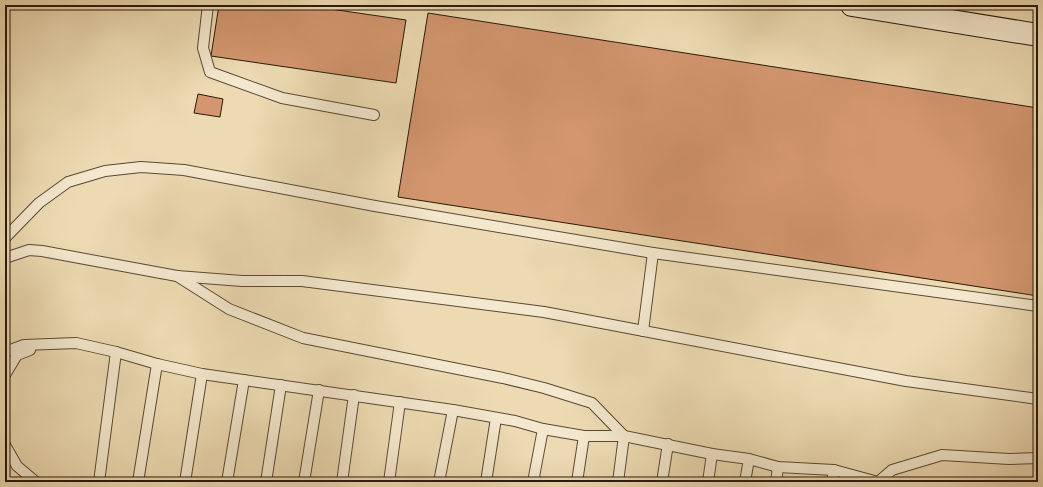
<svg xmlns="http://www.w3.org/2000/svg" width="1043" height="487" viewBox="0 0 1043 487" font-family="'EB Garamond',serif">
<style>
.building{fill:#d3966f;stroke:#28190b}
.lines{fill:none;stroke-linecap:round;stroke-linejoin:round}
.lane-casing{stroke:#594935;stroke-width:12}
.secondary-casing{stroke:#28190b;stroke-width:24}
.lane{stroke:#f3e7cd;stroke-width:10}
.secondary{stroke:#f3e7cd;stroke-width:22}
</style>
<rect width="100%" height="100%" fill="#eddab2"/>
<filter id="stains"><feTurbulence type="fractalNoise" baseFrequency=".005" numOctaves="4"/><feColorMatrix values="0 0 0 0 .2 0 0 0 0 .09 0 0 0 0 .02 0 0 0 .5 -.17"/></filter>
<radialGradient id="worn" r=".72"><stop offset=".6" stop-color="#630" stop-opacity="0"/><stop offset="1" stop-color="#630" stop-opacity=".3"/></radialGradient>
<g class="building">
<polygon points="219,5 303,5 406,20 396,83 211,56"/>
<polygon points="428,13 1038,108 1038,296 398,197"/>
<polygon points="198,94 223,99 220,117 194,113"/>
</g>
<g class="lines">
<g class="lane-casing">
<g id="lane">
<polyline points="208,5 203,48 210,72 282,98 374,115"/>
<polyline points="5,238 39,203 68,182 105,171 141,167 184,170 375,206 653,253 1038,306"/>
<polyline points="5,258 29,250 42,251 177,276 229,309 303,338 503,378 544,388 592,403 624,436"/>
<polyline points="177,276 242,281 302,281 544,312 906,381 1038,399"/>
<polyline points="643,331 653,253"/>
<polyline points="5,352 24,345 76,343 116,352 157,364 202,374 453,410 515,421 543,429 584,436 624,436 712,454 749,459 778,467 834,470 878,482"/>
<polyline points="5,375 17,355 30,350"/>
<polyline points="5,445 17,466 36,482"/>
<polyline points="99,482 116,352"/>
<polyline points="138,482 157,364"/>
<polyline points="185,482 202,374"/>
<polyline points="227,482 244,380"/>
<polyline points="266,482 281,385"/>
<polyline points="304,482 319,390"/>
<polyline points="342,482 354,395"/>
<polyline points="389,482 400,402"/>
<polyline points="439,482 453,410"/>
<polyline points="486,482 496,418"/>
<polyline points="533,482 543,429"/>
<polyline points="577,482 584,436"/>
<polyline points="618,482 624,436"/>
<polyline points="662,482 668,444"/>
<polyline points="708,482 712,454"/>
<polyline points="745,482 749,459"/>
<polyline points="776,482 778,467"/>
<polyline points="832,482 834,470"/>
<polyline points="878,482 892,470 942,455 1009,459 1038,458"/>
</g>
</g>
<g class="secondary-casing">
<polyline id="secondary" points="852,5 1038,35"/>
</g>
<use href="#lane" class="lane"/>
<use href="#secondary" class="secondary"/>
</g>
<rect width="1043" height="487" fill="none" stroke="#eddab2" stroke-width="20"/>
<rect x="6" y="6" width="1031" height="475" fill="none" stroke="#28190b" stroke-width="2"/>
<rect x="10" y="10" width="1023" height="467" fill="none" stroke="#28190b"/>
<rect width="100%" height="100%" filter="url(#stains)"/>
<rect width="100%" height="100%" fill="url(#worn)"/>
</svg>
